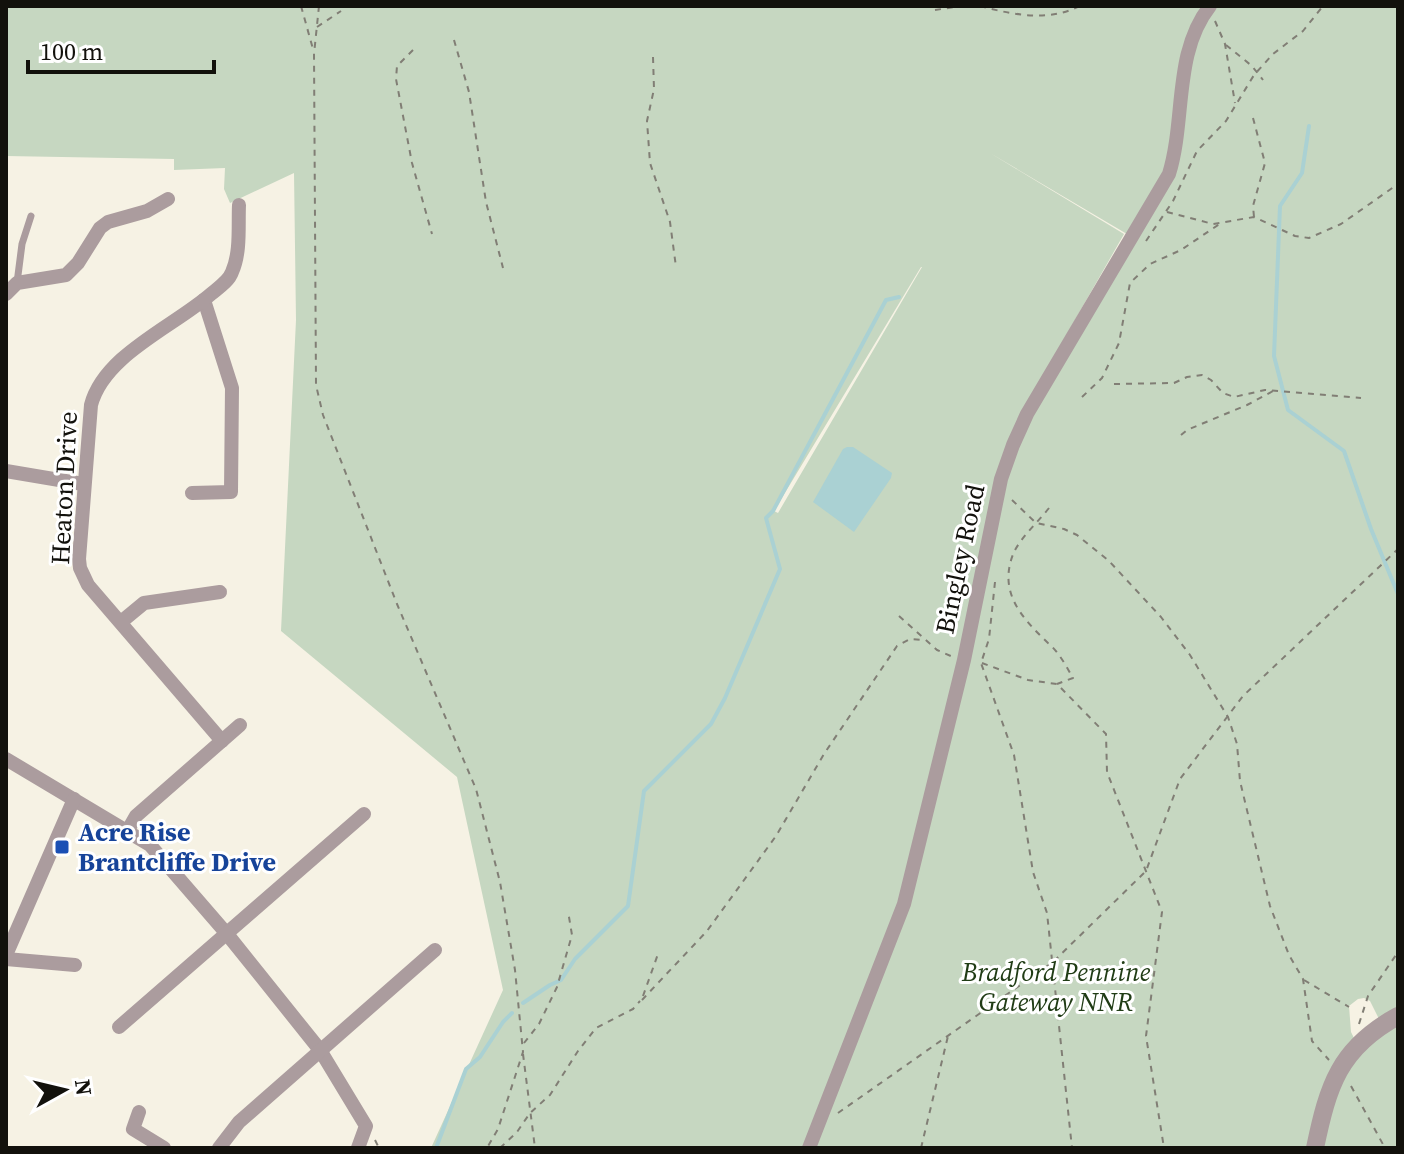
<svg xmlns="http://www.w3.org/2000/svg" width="1404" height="1154" viewBox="0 0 1404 1154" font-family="'Source Serif 4',serif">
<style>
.green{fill:#c6d7c1;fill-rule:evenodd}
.water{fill:#aad1d3}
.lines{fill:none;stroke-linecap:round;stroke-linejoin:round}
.stream{stroke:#aad1d3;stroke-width:4}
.path{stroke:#817e75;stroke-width:2;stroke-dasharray:6 6;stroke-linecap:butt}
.service{stroke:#ab9c9e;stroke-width:7}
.minor{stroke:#ab9c9e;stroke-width:14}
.tertiary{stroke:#ab9c9e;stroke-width:18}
.transit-dot{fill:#1a4fb4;stroke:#fff;stroke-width:3}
.labels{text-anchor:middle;stroke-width:6;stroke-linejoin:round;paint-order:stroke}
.street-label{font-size:26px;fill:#12110c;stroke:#fff}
.transit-label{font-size:26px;font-weight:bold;fill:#164399;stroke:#fff;text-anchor:start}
.park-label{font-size:26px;font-style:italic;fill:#203c15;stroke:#fff}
</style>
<rect width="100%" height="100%" fill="#f6f2e4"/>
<path class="green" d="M 6,6 L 1398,6 L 1398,1148 L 431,1148 L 503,990 L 457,777 L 281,631 L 296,320 L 294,173 L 230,203 L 224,189 L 225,168 L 174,170 L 174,159 L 6,156 ZM 990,153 L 1132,237 L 1023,411 L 1124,234 ZM 922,267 L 778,513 L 774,511 L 921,267 ZM 1364,998 L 1370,1001 L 1382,1025 L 1357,1044 L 1351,1032 L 1349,1006 L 1358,999 Z"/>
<polygon class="water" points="847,447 853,447 892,473 891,478 854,532 813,502 843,449"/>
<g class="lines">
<g class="stream">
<polyline points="1309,126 1302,173 1280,206 1274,356 1288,410 1344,451 1371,529 1398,594"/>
<polyline points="523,1003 550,985 561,980 575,959 628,906 644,791 711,724 725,698 780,569 766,518 773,511 886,300 899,297"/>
<polyline points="436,1148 466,1069 480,1057 503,1022 512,1013"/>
</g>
<g class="path">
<polyline points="301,6 313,49"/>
<polyline points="319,6 314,54 316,385 323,415 397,604 476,789 500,882 515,970 523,1052 498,1129 487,1148"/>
<path d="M 980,6 C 1014,15 1048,22 1080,6"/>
<polyline points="935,10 962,6"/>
<polyline points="1215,21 1225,44 1235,103"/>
<polyline points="317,27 341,11"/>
<polyline points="454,40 469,92 486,202 503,268"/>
<polyline points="1226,45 1252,66 1263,80"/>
<polyline points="413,50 397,66 396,79 412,163 432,234"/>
<polyline points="653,57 654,89 647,121 650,163 670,222 676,267"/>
<polyline points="1253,118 1265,163 1253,206 1254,217"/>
<polyline points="1167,212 1213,224 1254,217 1295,236 1309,238 1341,224 1398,184"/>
<polyline points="1146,241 1173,201 1197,151 1226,121 1254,75 1273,54 1303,31 1323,6"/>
<polyline points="1114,384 1174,383 1187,377 1202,375 1211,380 1223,393 1234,397 1265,390 1361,398"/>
<polyline points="1082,397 1102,378 1119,343 1130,283 1150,264 1181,250 1221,223"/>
<polyline points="1181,435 1187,430 1247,405 1273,391"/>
<polyline points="1012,500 1036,523 1064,529 1077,535 1109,561 1161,617 1190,655 1228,717 1237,744 1240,781 1270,906 1289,955 1303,979 1312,1041 1329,1060"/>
<path d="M 1049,508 C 1038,522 1022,536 1014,552 C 997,592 1022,618 1048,643 C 1059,652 1066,666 1073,678 L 1057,684"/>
<polyline points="995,582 989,639 981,663 1014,755 1033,872 1047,913 1072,1148"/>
<polyline points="899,616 937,650 953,657"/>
<polyline points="982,663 1028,680 1057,684 1106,734 1107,772 1162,912 1146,1036 1164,1148"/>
<polyline points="1304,980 1349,1007"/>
<polyline points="643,996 658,954"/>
<polyline points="642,1000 707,931 776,836 824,754 897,646 910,639 924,640"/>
<polyline points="1359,1024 1368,996 1398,952"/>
<polyline points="524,1043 539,1024 557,987 572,935 568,911"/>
<polyline points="523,1054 535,1148"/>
<polyline points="1351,1086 1385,1148"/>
<polyline points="838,1113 1053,962 1146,871 1180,779 1243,696 1398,549"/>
<polyline points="375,1140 379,1148"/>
<polyline points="500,1148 517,1132 530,1113 550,1095 578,1051 596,1028 633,1009 640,1001"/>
<polyline points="921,1148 948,1036"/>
</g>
<polyline class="service" points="17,283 22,244 31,216"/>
<g class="minor">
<polyline points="6,294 17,283 66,275 78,263 100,228 108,222 147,211 168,199"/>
<polyline points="6,471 83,484"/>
<polyline points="192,493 231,492 232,388 204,300"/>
<polyline points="121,622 144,603 220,592"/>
<path d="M 222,741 L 88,585 L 80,568 L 79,559 L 91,405 C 104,355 173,327 211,294 C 218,288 229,281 232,272 C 241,252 238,226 239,205"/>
<polyline points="6,759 150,845 227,934 320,1050 366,1126 358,1148"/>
<polyline points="128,830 136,816 240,725"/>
<polyline points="6,955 74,799"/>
<polyline points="6,959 75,965"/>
<polyline points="119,1027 364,814"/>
<polyline points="139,1112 133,1129 164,1148"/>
<polyline points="219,1148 239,1122 435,950"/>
<path d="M 809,1148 L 904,904 L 964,660 L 1001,479 L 1013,445 L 1027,414 L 1169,174 C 1186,119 1173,53 1210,6"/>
</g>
<path class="tertiary" d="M 1315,1148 C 1328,1086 1339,1048 1398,1016"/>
</g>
<rect class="transit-dot" x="54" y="839" width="16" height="16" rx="4"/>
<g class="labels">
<g class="street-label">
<text transform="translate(64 488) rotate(-87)" y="9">Heaton Drive</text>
<text transform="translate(960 559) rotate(-78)" y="9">Bingley Road</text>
</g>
<g class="transit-label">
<text x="78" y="841">Acre Rise<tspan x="78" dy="30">Brantcliffe Drive</tspan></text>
</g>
<g class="park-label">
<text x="1056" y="981">Bradford Pennine<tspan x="1056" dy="30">Gateway NNR</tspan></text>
</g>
</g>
<rect width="1404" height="1154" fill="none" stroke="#12110c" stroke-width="16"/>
<g transform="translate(64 1090) rotate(82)" stroke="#ffffff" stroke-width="6" paint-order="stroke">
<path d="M0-6L14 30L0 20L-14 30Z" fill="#12110c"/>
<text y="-12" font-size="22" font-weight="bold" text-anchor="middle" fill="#12110c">N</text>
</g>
<path d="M28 60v12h186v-12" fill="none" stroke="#12110c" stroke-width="4"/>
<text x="40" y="60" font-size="24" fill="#12110c" stroke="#ffffff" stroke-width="6" paint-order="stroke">100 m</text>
</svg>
